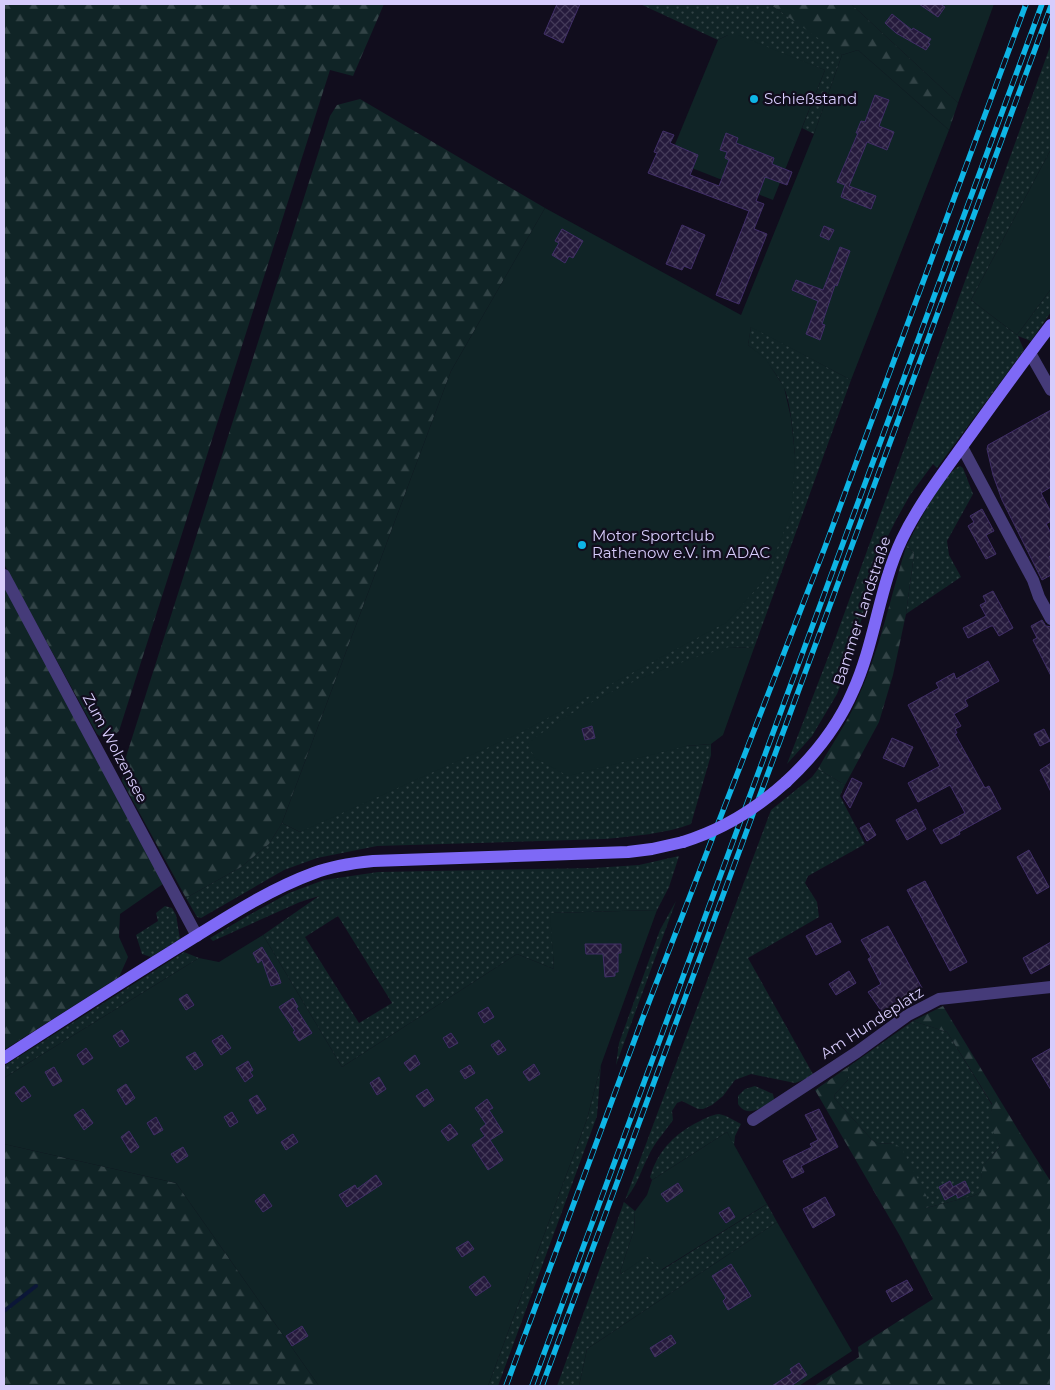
<svg xmlns="http://www.w3.org/2000/svg" width="1055" height="1390" viewBox="0 0 1055 1390" font-family="Montserrat,sans-serif">
<style>
.grass{fill:url(#grass-dots);fill-rule:evenodd}
.forest{fill:url(#forest-firs)}
.garden{fill:#102426}
.lines{fill:none;stroke-linecap:round;stroke-linejoin:round}
.stream{stroke:#0b1637;stroke-width:4}
.building{fill:url(#building-cross-hatch);stroke:#402e67}
.minor{stroke:#453b79;stroke-width:12}
.secondary{stroke:#7e69f6;stroke-width:12}
.rail-casing{stroke:#0eb5e5;stroke-width:5.5}
.rail{stroke:#110d1d;stroke-width:4;stroke-dasharray:11;stroke-linecap:butt}
.secondary-bridge{stroke:#7e69f6;stroke-width:12}
.poi-dot{fill:#0eb5e5;stroke:#110d1d;stroke-width:2}
.labels{text-anchor:middle;stroke-width:4.5;stroke-linejoin:round;paint-order:stroke}
.poi-label{font-size:15px;fill:#d7ccfc;stroke:#110d1d;text-anchor:start}
.street-label{font-size:15px;fill:#d7ccfc;stroke:#110d1d}
</style>
<defs>
<pattern id="grass-dots" width="8" height="8" patternUnits="userSpaceOnUse" patternTransform="scale(1.25)"><rect width="8" height="8" fill="#102426"/><path d="M2 2h.1M6 6h.1" fill="none" stroke="#324346" stroke-width="1.8" stroke-linecap="round"/></pattern>
<pattern id="forest-firs" width="22" height="20" patternUnits="userSpaceOnUse" patternTransform="scale(1.25)"><rect width="22" height="20" fill="#102426"/><path d="M5 1l3.5 6h-7zM16 11l3.5 6h-7z" fill="#324346"/></pattern>
<pattern id="building-cross-hatch" width="8" height="8" patternUnits="userSpaceOnUse" patternTransform="scale(1.25)"><rect width="8" height="8" fill="#251a3c"/><path d="M0 0l8 8M0 8l8-8" fill="none" stroke="#443a59"/></pattern>
</defs>
<rect width="100%" height="100%" fill="#110d1d"/>
<g class="grass">
<polygon points="640,4 766,4 774,7 833,47 842,55 814,134 802,128 825,70 728,35 718,40"/>
<polygon points="1051,44 1051,149 971,300 1017,335 1051,289 1051,312 1031,341 1018,336 1024,350 937,468 933,464 910,495 896,520 887,538 877,567 846,671 837,694 812,736 787,764 835,639"/>
<path d="M 751,326 L 851,380 L 754,648 L 729,647 L 686,746 L 711,744 L 711,755 L 691,824 C 664,834 634,836 605,839 L 377,846 L 317,858 L 284,870 L 201,918 L 197,917 L 186,898 L 241,867 L 269,844 L 282,823 L 300,832 L 795,455 C 793,437 791,400 783,386 C 774,369 762,356 748,345 Z"/>
<path d="M 960,466 L 963,468 L 973,494 L 947,541 L 949,555 L 961,577 L 906,614 L 914,554 L 911,550 L 906,547 C 915,530 943,472 960,466 Z"/>
<path d="M 818,769 L 845,785 L 840,796 L 865,844 L 808,876 L 805,883 L 817,902 L 819,917 L 748,958 L 814,1076 L 795,1083 L 751,1074 L 735,1080 L 723,1096 L 712,1105 L 703,1109 L 698,1109 L 682,1101 L 677,1103 L 672,1111 L 673,1120 C 664,1133 654,1143 648,1157 C 639,1175 638,1184 625,1200 L 771,810 L 812,777 Z"/>
<path d="M 679,856 L 669,887 L 657,910 L 551,913 L 554,969 L 517,954 L 342,1067 L 263,935 L 319,896 L 300,902 L 213,941 L 210,938 L 249,915 L 289,893 L 324,880 L 378,872 L 593,868 L 639,865 ZM 338,916 L 392,1003 L 359,1023 L 305,937 Z"/>
<polygon points="676,901 616,1065 619,1043 660,930"/>
<polygon points="165,906 172,908 176,915 180,939 151,957 142,954 136,935 158,921 156,913"/>
<polygon points="184,952 199,958 4,1078 4,1066"/>
<path d="M 913,1021 L 947,1032 L 992,1105 L 991,1125 L 1000,1147 C 982,1165 981,1167 981,1192 L 973,1196 L 926,1208 L 923,1207 L 896,1144 L 877,1143 L 873,1141 L 834,1098 L 835,1094 L 848,1080 L 848,1067 Z"/>
<polygon points="601,1065 597,1116 498,1386 488,1386 587,1119"/>
<path d="M 755,1086 L 773,1094 L 774,1099 C 764,1107 747,1119 738,1104 L 738,1096 L 745,1089 Z"/>
<path d="M 719,1114 L 726,1116 L 741,1124 L 735,1136 L 734,1146 L 727,1132 L 652,1180 L 650,1177 C 657,1153 672,1136 694,1124 C 702,1120 710,1115 719,1114 Z"/>
<polygon points="624,1202 635,1211 634,1230 620,1272 621,1274 644,1257 648,1257 662,1270 767,1204 777,1222 587,1349 579,1386 557,1386"/>
</g>
<g class="forest">
<polygon points="4,4 384,4 353,76 330,70 119,731 110,739 104,739 97,734 4,564"/>
<polygon points="766,4 851,4 958,103 949,130 858,50 842,55 774,7"/>
<polygon points="360,99 545,208 451,371 282,823 269,844 241,867 186,898 122,781 125,760 330,116 337,105"/>
<path d="M 906,547 L 911,550 L 914,554 L 906,614 L 893,675 L 879,722 L 845,785 L 818,769 C 830,747 846,725 856,702 C 879,653 890,599 906,547 Z"/>
<polygon points="4,584 163,884 120,914 119,937 128,957 119,977 4,1050"/>
<path d="M 943,1006 L 1020,1133 L 1051,1182 L 1051,1386 L 814,1386 L 859,1357 L 858,1347 L 933,1299 L 900,1236 L 815,1090 L 848,1067 L 848,1080 L 835,1094 L 834,1098 L 873,1141 L 877,1143 L 896,1144 L 903,1151 L 927,1197 L 923,1206 L 926,1208 L 973,1196 L 981,1192 C 981,1165 981,1167 1000,1147 L 990,1125 L 992,1104 L 947,1032 L 913,1021 Z"/>
<polygon points="4,1144 176,1183 319,1386 4,1386"/>
</g>
<g class="garden">
<polygon points="851,4 994,4 958,103"/>
<polygon points="728,35 738,35 825,70 773,200 669,159 718,40"/>
<polygon points="858,50 949,130 851,380 751,327 748,345 765,358 784,387 791,418 795,455 792,511 765,579 727,622 520,733 300,832 282,823 451,371 545,208 741,315 814,134 842,55"/>
<polygon points="1051,149 1051,289 1017,335 971,300"/>
<path d="M 729,647 L 754,648 L 723,735 L 711,744 L 686,746 L 568,776 L 535,758 L 527,744 C 583,700 660,667 729,647 Z"/>
<polygon points="657,910 601,1065 587,1119 488,1386 319,1386 176,1183 4,1144 4,1078 199,958 219,962 263,935 342,1067 517,954 554,969 550,913"/>
<polygon points="727,1132 767,1204 661,1270 648,1257 644,1258 621,1274 620,1272 634,1230 635,1211 647,1195 652,1180"/>
<polygon points="777,1222 852,1351 799,1386 579,1386 587,1349"/>
</g>
<g class="lines">
<polyline class="stream" points="4,1311 36,1286"/>
</g>
<g class="building">
<polygon points="557,4 580,4 563,43 544,34"/>
<polygon points="919,4 940,4 945,7 938,17"/>
<polygon points="892,14 912,30 913,28 931,39 928,43 930,44 926,50 896,33 885,23"/>
<polygon points="875,95 889,100 879,126 894,132 887,150 867,142 849,186 876,196 871,209 841,197 845,185 837,182 858,133 856,133 861,121 865,122"/>
<polygon points="663,131 674,135 670,143 698,155 690,175 719,186 729,160 725,158 727,152 720,150 726,133 738,138 736,143 774,158 772,164 792,172 787,185 765,177 756,201 764,204 754,229 767,234 739,304 716,295 749,211 648,173 657,153 654,152"/>
<polygon points="682,225 705,235 691,269 684,266 682,270 666,264"/>
<polygon points="824,226 834,230 829,240 820,236"/>
<polygon points="562,229 583,241 573,258 569,256 565,263 552,255 559,243 555,241"/>
<polygon points="840,247 850,251 837,286 835,285 822,324 825,325 820,340 806,334 818,301 792,290 796,280 823,290"/>
<polygon points="1051,410 1051,487 1041,493 1051,512 1051,521 1046,524 1051,533 1051,555 1049,557 1051,561 1051,575 1042,580 1002,500 993,475 987,449 988,445"/>
<polygon points="982,509 994,531 986,535 996,554 986,559 968,526 974,522 970,516"/>
<polygon points="993,591 1013,628 999,636 993,626 991,626 968,638 963,628 986,616 980,605 986,602 983,596"/>
<polygon points="1042,620 1046,626 1051,627 1051,676 1033,640 1037,638 1031,626"/>
<polygon points="988,661 999,681 965,700 968,706 954,714 961,726 955,729 957,733 955,734 985,788 989,786 1001,809 959,832 960,834 941,844 933,830 965,813 950,785 918,802 908,783 940,766 908,705 939,688 936,683 954,673 956,679"/>
<polygon points="592,726 595,738 585,740 582,729"/>
<polygon points="1044,729 1050,741 1040,746 1034,734"/>
<polygon points="892,738 913,747 904,767 883,758"/>
<polygon points="1051,763 1051,792 1040,770"/>
<polygon points="852,778 862,783 850,808 843,797"/>
<polygon points="916,809 926,829 907,840 896,820"/>
<polygon points="869,823 876,835 867,841 860,828"/>
<polygon points="1029,850 1049,887 1037,894 1017,857"/>
<polygon points="925,881 967,962 950,971 907,890"/>
<polygon points="831,923 841,942 816,955 806,936"/>
<polygon points="888,926 922,988 897,1002 900,1006 885,1016 868,992 881,984 868,959 871,957 861,940"/>
<polygon points="1051,942 1051,963 1031,974 1023,958"/>
<polygon points="585,944 621,944 621,953 618,953 618,972 615,972 615,976 605,977 603,954 586,954"/>
<polygon points="262,947 278,974 281,983 271,986 262,960 258,963 253,953"/>
<polygon points="849,971 856,983 836,995 829,984"/>
<polygon points="187,994 194,1005 186,1010 179,999"/>
<polygon points="293,998 298,1007 296,1008 312,1033 299,1041 293,1032 295,1031 279,1007"/>
<polygon points="488,1007 494,1017 484,1023 478,1013"/>
<polygon points="122,1030 129,1041 120,1047 113,1036"/>
<polygon points="451,1033 458,1043 449,1048 443,1038"/>
<polygon points="222,1035 231,1048 221,1055 212,1041"/>
<polygon points="499,1040 506,1050 498,1055 491,1045"/>
<polygon points="86,1048 93,1058 83,1065 77,1055"/>
<polygon points="1051,1048 1051,1090 1032,1059"/>
<polygon points="195,1052 203,1065 195,1070 186,1057"/>
<polygon points="415,1055 420,1064 410,1071 404,1063"/>
<polygon points="248,1061 253,1070 250,1072 253,1076 245,1082 236,1068"/>
<polygon points="534,1064 540,1074 529,1081 523,1072"/>
<polygon points="470,1065 475,1073 465,1079 460,1071"/>
<polygon points="54,1067 62,1081 53,1086 45,1072"/>
<polygon points="379,1077 386,1089 377,1095 370,1083"/>
<polygon points="126,1084 135,1098 126,1105 117,1090"/>
<polygon points="24,1086 31,1096 22,1102 15,1093"/>
<polygon points="427,1089 434,1100 424,1107 416,1096"/>
<polygon points="257,1095 266,1109 257,1114 249,1100"/>
<polygon points="487,1099 493,1108 489,1110 503,1132 490,1140 503,1160 488,1170 472,1145 485,1136 480,1129 486,1124 475,1108"/>
<polygon points="83,1109 93,1123 84,1130 74,1115"/>
<polygon points="819,1109 838,1147 801,1166 804,1172 792,1178 783,1161 812,1147 810,1144 818,1140 805,1115"/>
<polygon points="232,1112 238,1122 230,1127 224,1117"/>
<polygon points="156,1117 163,1130 154,1135 147,1123"/>
<polygon points="450,1124 458,1134 448,1141 441,1131"/>
<polygon points="129,1131 139,1147 131,1153 121,1137"/>
<polygon points="293,1134 298,1142 286,1150 281,1142"/>
<polygon points="183,1147 188,1156 177,1163 171,1154"/>
<polygon points="376,1175 382,1184 347,1207 339,1195 355,1185 357,1189"/>
<polygon points="950,1181 953,1187 965,1181 970,1192 958,1198 956,1194 945,1200 939,1187"/>
<polygon points="678,1183 683,1191 667,1202 661,1194"/>
<polygon points="264,1194 272,1206 263,1212 255,1201"/>
<polygon points="825,1197 835,1215 813,1228 803,1209"/>
<polygon points="729,1207 735,1217 726,1223 719,1213"/>
<polygon points="468,1241 474,1249 462,1257 456,1248"/>
<polygon points="731,1264 751,1296 728,1310 723,1301 726,1298 712,1276"/>
<polygon points="484,1276 491,1286 476,1296 469,1287"/>
<polygon points="907,1280 913,1290 892,1302 886,1291"/>
<polygon points="302,1326 308,1336 292,1346 286,1336"/>
<polygon points="671,1335 676,1343 655,1357 650,1348"/>
<polygon points="799,1363 807,1375 791,1386 772,1386 792,1373 790,1369"/>
</g>
<g class="lines">
<g class="minor">
<polyline points="1030,353 1051,390"/>
<polyline points="962,447 1033,580 1039,597 1051,619"/>
<polyline points="4,575 197,936"/>
<polyline points="753,1120 857,1052 908,1015 939,999 1051,987"/>
</g>
<g class="secondary">
<path d="M 786,782 C 814,756 838,726 853,691 C 875,643 879,587 902,539 C 919,504 943,473 966,441 C 994,402 1022,363 1051,325"/>
<path d="M 4,1058 C 61,1021 119,984 177,948 C 221,921 265,891 314,873 C 332,866 353,863 373,861 L 628,852 L 652,849 L 683,842"/>
</g>
<g class="rail-casing">
<g id="rail">
<polyline points="506,1386 642,1020 825,547 1026,4"/>
<polyline points="532,1386 1042,4"/>
<polyline points="542,1386 1051,6"/>
</g>
</g>
<use href="#rail" class="rail"/>
<path class="secondary-bridge" d="M 683,842 C 722,830 756,809 786,782"/>
</g>
<g class="poi-dot">
<circle cx="754" cy="99" r="5"/>
<circle cx="582" cy="545" r="5"/>
</g>
<g class="labels">
<g class="poi-label">
<text x="764" y="104">Schießstand</text>
<text x="592" y="541">Motor Sportclub<tspan x="592" dy="17">Rathenow e.V. im ADAC</tspan></text>
</g>
<g class="street-label">
<text transform="translate(862 611) rotate(-72)" y="5">Bammer Landstraße</text>
<text transform="translate(115 748) rotate(62)" y="5">Zum Wolzensee</text>
<text transform="translate(872 1023) rotate(-33)" y="5">Am Hundeplatz</text>
</g>
</g>
<rect width="1055" height="1390" fill="none" stroke="#d7ccfc" stroke-width="10"/>
</svg>
